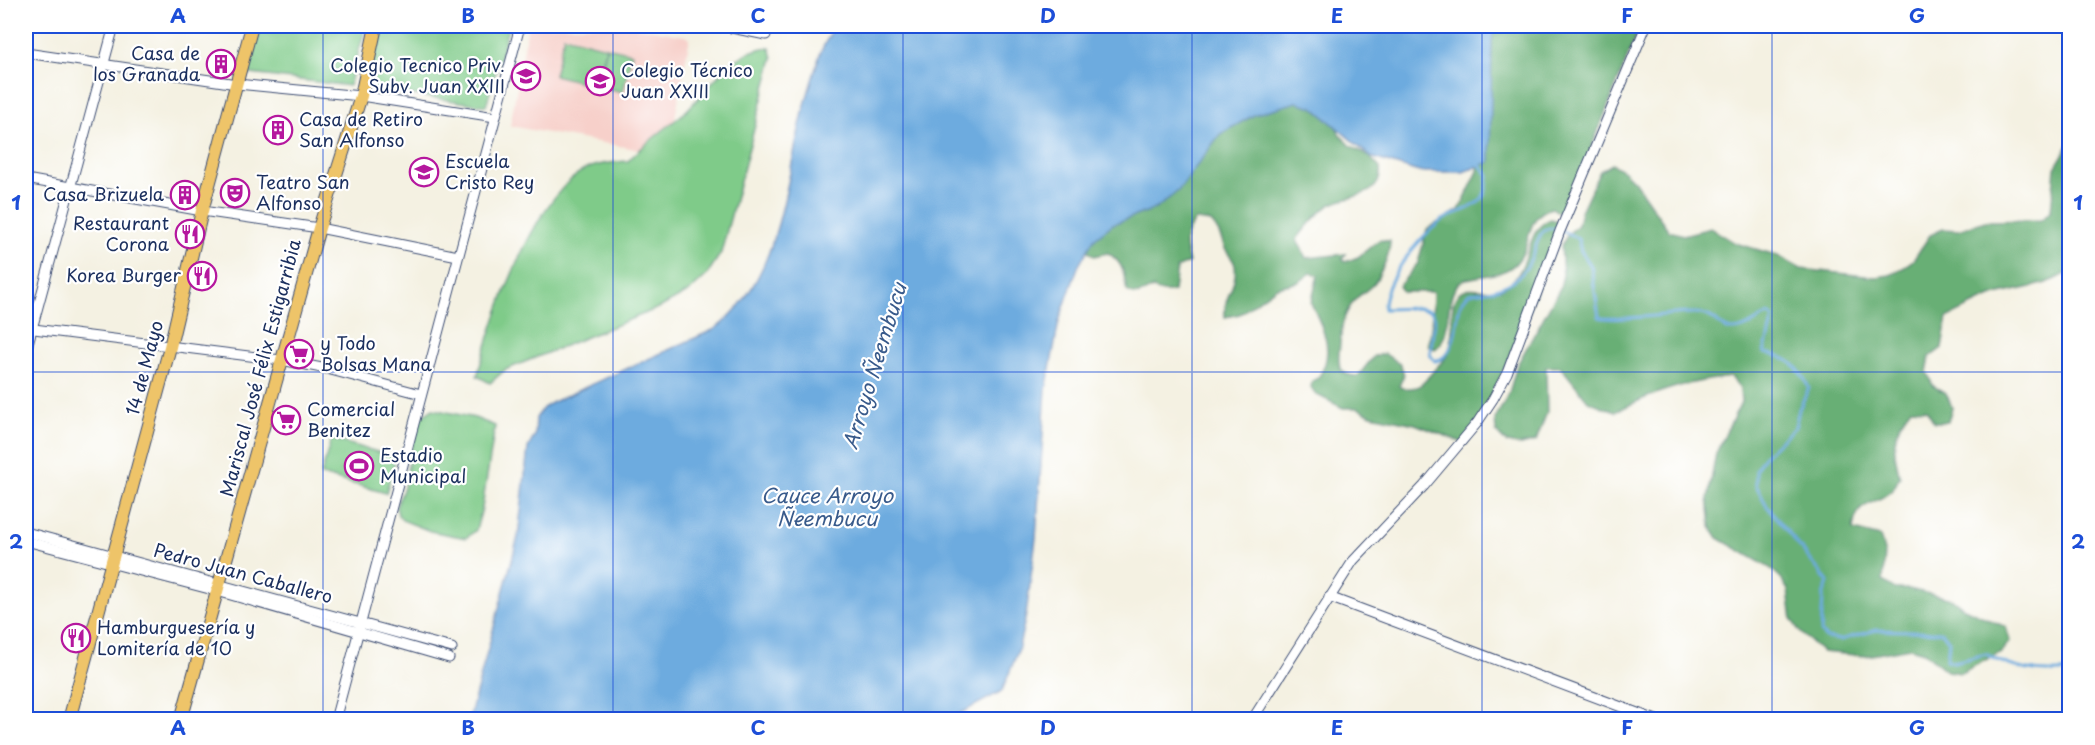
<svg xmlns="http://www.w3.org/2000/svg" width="2095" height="745" viewBox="0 0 2095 745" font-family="'Playpen Sans',sans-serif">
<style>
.built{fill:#f7d0ca}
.green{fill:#7fcb89;stroke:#4d7d74;stroke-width:1.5}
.forest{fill:#67af75;stroke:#416f6a;stroke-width:1.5}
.water{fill:#6dabdf;stroke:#446d9e;stroke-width:1.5}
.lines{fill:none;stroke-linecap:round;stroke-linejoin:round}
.stream{stroke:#6dabdf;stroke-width:3}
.minor-casing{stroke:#3c4c72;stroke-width:11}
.major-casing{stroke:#3c4c72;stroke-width:14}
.minor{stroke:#fff;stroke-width:9}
.major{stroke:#eec469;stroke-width:12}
.grid{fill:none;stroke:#1d4ed8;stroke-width:1.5;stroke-opacity:0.55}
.labels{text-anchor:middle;stroke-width:4.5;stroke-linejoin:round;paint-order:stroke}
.poi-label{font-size:18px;fill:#1b2f5e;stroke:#fff;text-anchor:start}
.street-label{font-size:18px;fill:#1b2f5e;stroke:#fff}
.water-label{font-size:20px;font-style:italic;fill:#385a8b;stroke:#fff}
.neatline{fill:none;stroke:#1d4ed8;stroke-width:2}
.grid-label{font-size:20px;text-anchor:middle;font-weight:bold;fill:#1d4ed8}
</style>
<rect width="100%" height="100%" fill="#fff"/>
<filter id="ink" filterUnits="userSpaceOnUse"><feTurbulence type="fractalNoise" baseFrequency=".0167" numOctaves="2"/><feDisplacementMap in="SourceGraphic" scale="12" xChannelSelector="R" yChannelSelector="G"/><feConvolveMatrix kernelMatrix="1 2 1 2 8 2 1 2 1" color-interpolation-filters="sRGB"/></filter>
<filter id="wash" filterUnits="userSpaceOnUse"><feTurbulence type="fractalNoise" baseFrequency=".008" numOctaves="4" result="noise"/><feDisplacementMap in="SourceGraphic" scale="24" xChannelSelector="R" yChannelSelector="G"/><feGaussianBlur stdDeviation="1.35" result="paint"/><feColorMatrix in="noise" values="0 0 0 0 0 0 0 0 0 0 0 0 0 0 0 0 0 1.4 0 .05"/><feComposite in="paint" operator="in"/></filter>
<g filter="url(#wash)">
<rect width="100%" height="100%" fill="#f4f1e2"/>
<polygon class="built" points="528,26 630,26 690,37 668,155 510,126"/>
<g class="green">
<polygon points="255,26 366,26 349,86 243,73"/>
<polygon points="379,26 509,26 486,106 363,87"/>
<polygon points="564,36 606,47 597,86 554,75"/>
<polygon points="607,47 632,53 623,92 598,86"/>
<path d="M 770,47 L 773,58 L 721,253 L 706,276 L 690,291 L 661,307 L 505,370 L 490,383 L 477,376 C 494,317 528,210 579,173 C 591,164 613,162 628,161 C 645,143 665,129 684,113 C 710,89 730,50 770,47 Z"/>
<polygon points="433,409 475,418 495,426 482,508 476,530 466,538 430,531 402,520 398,515 396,507 404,487 412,444 421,417"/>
<polygon points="331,439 396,457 386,493 321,475"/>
</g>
<g class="forest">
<path d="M 1492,26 L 1640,26 L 1564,216 L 1552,208 C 1523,216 1534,245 1516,263 C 1501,280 1466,273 1457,285 C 1444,303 1452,339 1435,349 L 1428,345 L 1432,324 L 1433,292 L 1403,292 L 1399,286 L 1418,263 L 1427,229 L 1459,210 L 1478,171 Z"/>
<path d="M 1301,96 L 1335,124 L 1340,135 L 1351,146 L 1370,157 L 1380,168 C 1383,199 1349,194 1330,205 C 1317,213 1306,227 1297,239 L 1306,258 L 1346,254 L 1342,259 L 1345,262 L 1358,257 L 1379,240 L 1390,241 C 1390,255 1383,267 1377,279 C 1373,288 1360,293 1354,301 C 1342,317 1342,326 1340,344 C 1338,360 1335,376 1358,376 L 1374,356 L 1385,354 L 1401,365 L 1404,375 L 1399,386 L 1402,388 C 1423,390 1425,380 1435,369 C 1440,363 1447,359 1449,351 C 1456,334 1446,307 1459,293 C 1468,283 1491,294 1503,288 C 1534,272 1522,230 1551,219 L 1562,222 L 1522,330 L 1482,419 L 1466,444 L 1415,424 L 1371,415 L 1358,408 L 1343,408 L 1315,394 L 1311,388 L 1312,381 L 1318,378 C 1336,353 1323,328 1311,303 L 1318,275 L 1311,273 L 1299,282 L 1277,287 L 1240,314 L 1225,317 C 1222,299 1238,285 1235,266 C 1234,258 1226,254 1224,246 C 1221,236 1218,229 1211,222 L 1196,220 C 1183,234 1183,244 1189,262 L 1177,268 L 1174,291 C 1165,293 1160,293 1153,288 C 1143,293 1137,298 1127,291 C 1123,273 1125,264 1108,253 L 1094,256 L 1083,247 L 1206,130 Z"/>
<path d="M 2069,144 L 2070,268 C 2058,287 2011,289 1991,297 C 1976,303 1962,311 1947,318 L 1942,348 L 1930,357 L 1927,372 L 1933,386 L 1946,393 L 1952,407 L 1948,422 L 1934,422 L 1926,409 L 1911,408 C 1891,432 1892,449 1900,477 C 1897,481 1895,487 1892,490 C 1875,507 1856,499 1853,530 L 1880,537 L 1885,551 L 1883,581 L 1895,589 L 1909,589 L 1952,599 L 1964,608 L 2006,627 L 2010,641 L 2001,652 L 1961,673 L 1947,671 L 1924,652 L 1910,648 L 1866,656 L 1822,652 L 1800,632 L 1792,620 L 1788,590 L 1780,577 L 1770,568 L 1718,538 L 1711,527 L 1708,498 L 1716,453 L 1741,402 L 1740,388 L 1731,377 C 1684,382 1657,391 1615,412 L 1588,401 L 1561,367 L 1546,367 L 1547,412 L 1536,441 L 1521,445 L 1507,443 L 1496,432 L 1495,419 L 1509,393 L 1517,365 L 1560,288 L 1563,275 L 1561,246 L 1568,234 L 1578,225 L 1581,211 L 1600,171 L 1612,164 L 1624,171 L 1635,182 L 1669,231 L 1683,235 L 1711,228 L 1735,243 L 1776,255 L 1801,269 L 1875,277 L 1890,275 L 1903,268 L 1914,259 L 1930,235 L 1943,229 L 1958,230 L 1985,221 L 2041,220 L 2051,211 L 2055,168 Z"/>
</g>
<path class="water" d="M 834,26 L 1495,26 L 1492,40 L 1490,162 L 1463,172 L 1419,172 L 1371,157 L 1313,107 L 1297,102 L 1256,114 L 1220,134 L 1179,190 L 1157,208 L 1113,224 L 1094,239 L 1078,267 L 1059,321 L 1046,390 L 1036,538 L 1026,615 L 1018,651 L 1002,691 L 950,719 L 469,719 L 518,537 L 528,448 L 535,435 L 536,418 L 543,408 L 555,401 L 715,329 C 779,281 784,189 802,117 C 807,95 814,73 821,51 Z"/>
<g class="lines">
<path class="stream" d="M 1479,164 L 1488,175 C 1487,213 1464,205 1440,222 C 1419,238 1382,282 1384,309 L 1418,308 L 1431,311 L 1435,318 L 1430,355 L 1435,361 C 1457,357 1455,323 1460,306 C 1462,301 1466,297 1469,293 C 1490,292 1513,288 1526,268 C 1543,241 1533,212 1578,239 L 1581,251 L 1591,266 L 1599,317 C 1610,322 1672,313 1692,313 C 1718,313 1718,329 1732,330 C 1746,331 1757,318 1770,314 L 1773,318 L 1764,353 C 1789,356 1798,365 1809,388 L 1799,409 L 1795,427 L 1765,455 L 1756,469 L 1756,485 L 1767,506 L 1828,582 L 1823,596 L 1821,632 L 1826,638 L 1840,640 L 1876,630 L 1942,632 L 1949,641 L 1947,660 L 1954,662 L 1986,654 C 2010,669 2041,675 2070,671"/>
</g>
</g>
<g filter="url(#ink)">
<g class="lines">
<g class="minor-casing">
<g id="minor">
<polyline points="722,26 766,35"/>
<polyline points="26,53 237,84 361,96 495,117"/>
<polyline points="26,179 202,211 319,228 458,256"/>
<polyline points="26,328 281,360 327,369 421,394"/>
<polyline points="26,351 114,26"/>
<polyline points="26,532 452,648"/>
<polyline points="26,541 217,591 449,658"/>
<polyline points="1329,597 1656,720"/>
<polyline points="335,720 520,26"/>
<polyline points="1252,720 1353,561 1424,486 1477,423 1493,399 1507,373 1560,231 1646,26"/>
</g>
</g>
<g class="major-casing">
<g id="major">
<polyline points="69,720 170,347 202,211 252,26"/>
<polyline points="181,720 319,228 361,96 376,26"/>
</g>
</g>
<use href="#minor" class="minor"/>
<use href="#major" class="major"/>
</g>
</g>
<path class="grid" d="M 323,26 L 323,720M 613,26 L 613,720M 903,26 L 903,720M 1192,26 L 1192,720M 1482,26 L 1482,720M 1772,26 L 1772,720M 26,372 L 2070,372"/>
<defs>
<g id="building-ring" transform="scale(1.5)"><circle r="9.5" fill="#fff" stroke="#b5179e" stroke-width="1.5"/><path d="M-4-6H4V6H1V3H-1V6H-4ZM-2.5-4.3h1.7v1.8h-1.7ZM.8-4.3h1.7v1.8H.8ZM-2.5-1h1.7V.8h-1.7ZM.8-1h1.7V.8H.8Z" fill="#b5179e"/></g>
<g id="school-ring" transform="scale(1.5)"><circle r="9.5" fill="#fff" stroke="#b5179e" stroke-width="1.5"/><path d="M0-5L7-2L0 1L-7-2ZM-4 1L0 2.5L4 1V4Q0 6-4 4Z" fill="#b5179e"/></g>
<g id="theatre-ring" transform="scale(1.5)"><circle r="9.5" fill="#fff" stroke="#b5179e" stroke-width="1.5"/><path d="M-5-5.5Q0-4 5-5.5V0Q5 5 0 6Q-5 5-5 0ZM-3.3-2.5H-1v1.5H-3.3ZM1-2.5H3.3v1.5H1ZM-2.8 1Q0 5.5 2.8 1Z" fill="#b5179e"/></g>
<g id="restaurant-ring" transform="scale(1.5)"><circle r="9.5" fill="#fff" stroke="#b5179e" stroke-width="1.5"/><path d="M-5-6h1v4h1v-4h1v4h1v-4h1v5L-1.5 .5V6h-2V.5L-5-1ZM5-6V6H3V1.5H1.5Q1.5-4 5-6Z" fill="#b5179e"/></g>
<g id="supermarket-ring" transform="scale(1.5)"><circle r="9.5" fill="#fff" stroke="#b5179e" stroke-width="1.5"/><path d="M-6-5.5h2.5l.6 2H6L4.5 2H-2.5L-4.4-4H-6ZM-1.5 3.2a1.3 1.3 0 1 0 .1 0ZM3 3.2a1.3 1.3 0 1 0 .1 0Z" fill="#b5179e"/></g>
<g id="stadium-ring" transform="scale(1.5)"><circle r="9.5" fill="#fff" stroke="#b5179e" stroke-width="1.5"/><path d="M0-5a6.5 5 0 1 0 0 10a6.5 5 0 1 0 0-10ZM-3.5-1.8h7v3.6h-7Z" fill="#b5179e"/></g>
</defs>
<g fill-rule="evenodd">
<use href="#building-ring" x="221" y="64"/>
<use href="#school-ring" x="526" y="76"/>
<use href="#school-ring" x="600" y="81"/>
<use href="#building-ring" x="278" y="130"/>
<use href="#school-ring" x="424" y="172"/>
<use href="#theatre-ring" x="235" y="193"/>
<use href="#building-ring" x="185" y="195"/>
<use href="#restaurant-ring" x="190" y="234"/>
<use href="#restaurant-ring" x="202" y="276"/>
<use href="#supermarket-ring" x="299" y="354"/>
<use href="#supermarket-ring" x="286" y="420"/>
<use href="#stadium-ring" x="359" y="466"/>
<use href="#restaurant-ring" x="76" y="638"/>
</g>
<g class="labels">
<g class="poi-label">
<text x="200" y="60" text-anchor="end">Casa de<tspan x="200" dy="21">los Granada</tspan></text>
<text x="505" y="72" text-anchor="end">Colegio Tecnico Priv.<tspan x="505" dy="21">Subv. Juan XXIII</tspan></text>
<text x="621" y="77">Colegio Técnico<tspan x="621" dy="21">Juan XXIII</tspan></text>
<text x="299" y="126">Casa de Retiro<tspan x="299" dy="21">San Alfonso</tspan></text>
<text x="445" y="168">Escuela<tspan x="445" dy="21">Cristo Rey</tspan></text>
<text x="256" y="189">Teatro San<tspan x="256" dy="21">Alfonso</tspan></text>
<text x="164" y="201" text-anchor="end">Casa Brizuela</text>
<text x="169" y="230" text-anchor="end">Restaurant<tspan x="169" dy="21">Corona</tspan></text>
<text x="181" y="282" text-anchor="end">Korea Burger</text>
<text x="320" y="350">y Todo<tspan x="320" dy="21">Bolsas Mana</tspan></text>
<text x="307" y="416">Comercial<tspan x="307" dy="21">Benitez</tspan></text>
<text x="380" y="462">Estadio<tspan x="380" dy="21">Municipal</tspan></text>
<text x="97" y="634">Hamburguesería y<tspan x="97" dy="21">Lomitería de 10</tspan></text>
</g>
<g class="street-label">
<text transform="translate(145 368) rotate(-75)" y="6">14 de Mayo</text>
<text transform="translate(261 368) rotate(-75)" y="6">Mariscal José Félix Estigarribia</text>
<text transform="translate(243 574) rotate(15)" y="6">Pedro Juan Caballero</text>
</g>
<g class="water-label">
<text transform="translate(875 366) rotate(-73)" y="7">Arroyo Ñeembucu</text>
<text x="827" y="503">Cauce Arroyo<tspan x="827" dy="23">Ñeembucu</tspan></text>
</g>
</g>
<rect width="2095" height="745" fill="none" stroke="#fff" stroke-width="66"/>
<rect x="33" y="33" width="2029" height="679" class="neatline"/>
<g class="grid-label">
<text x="178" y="23">A</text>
<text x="468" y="23">B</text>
<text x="758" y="23">C</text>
<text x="1048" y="23">D</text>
<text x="1337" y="23">E</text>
<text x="1627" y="23">F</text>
<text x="1917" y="23">G</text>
<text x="16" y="210">1</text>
<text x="2078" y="210">1</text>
<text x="16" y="549">2</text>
<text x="2078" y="549">2</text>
<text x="178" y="735">A</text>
<text x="468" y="735">B</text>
<text x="758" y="735">C</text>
<text x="1048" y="735">D</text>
<text x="1337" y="735">E</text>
<text x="1627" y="735">F</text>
<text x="1917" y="735">G</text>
</g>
</svg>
